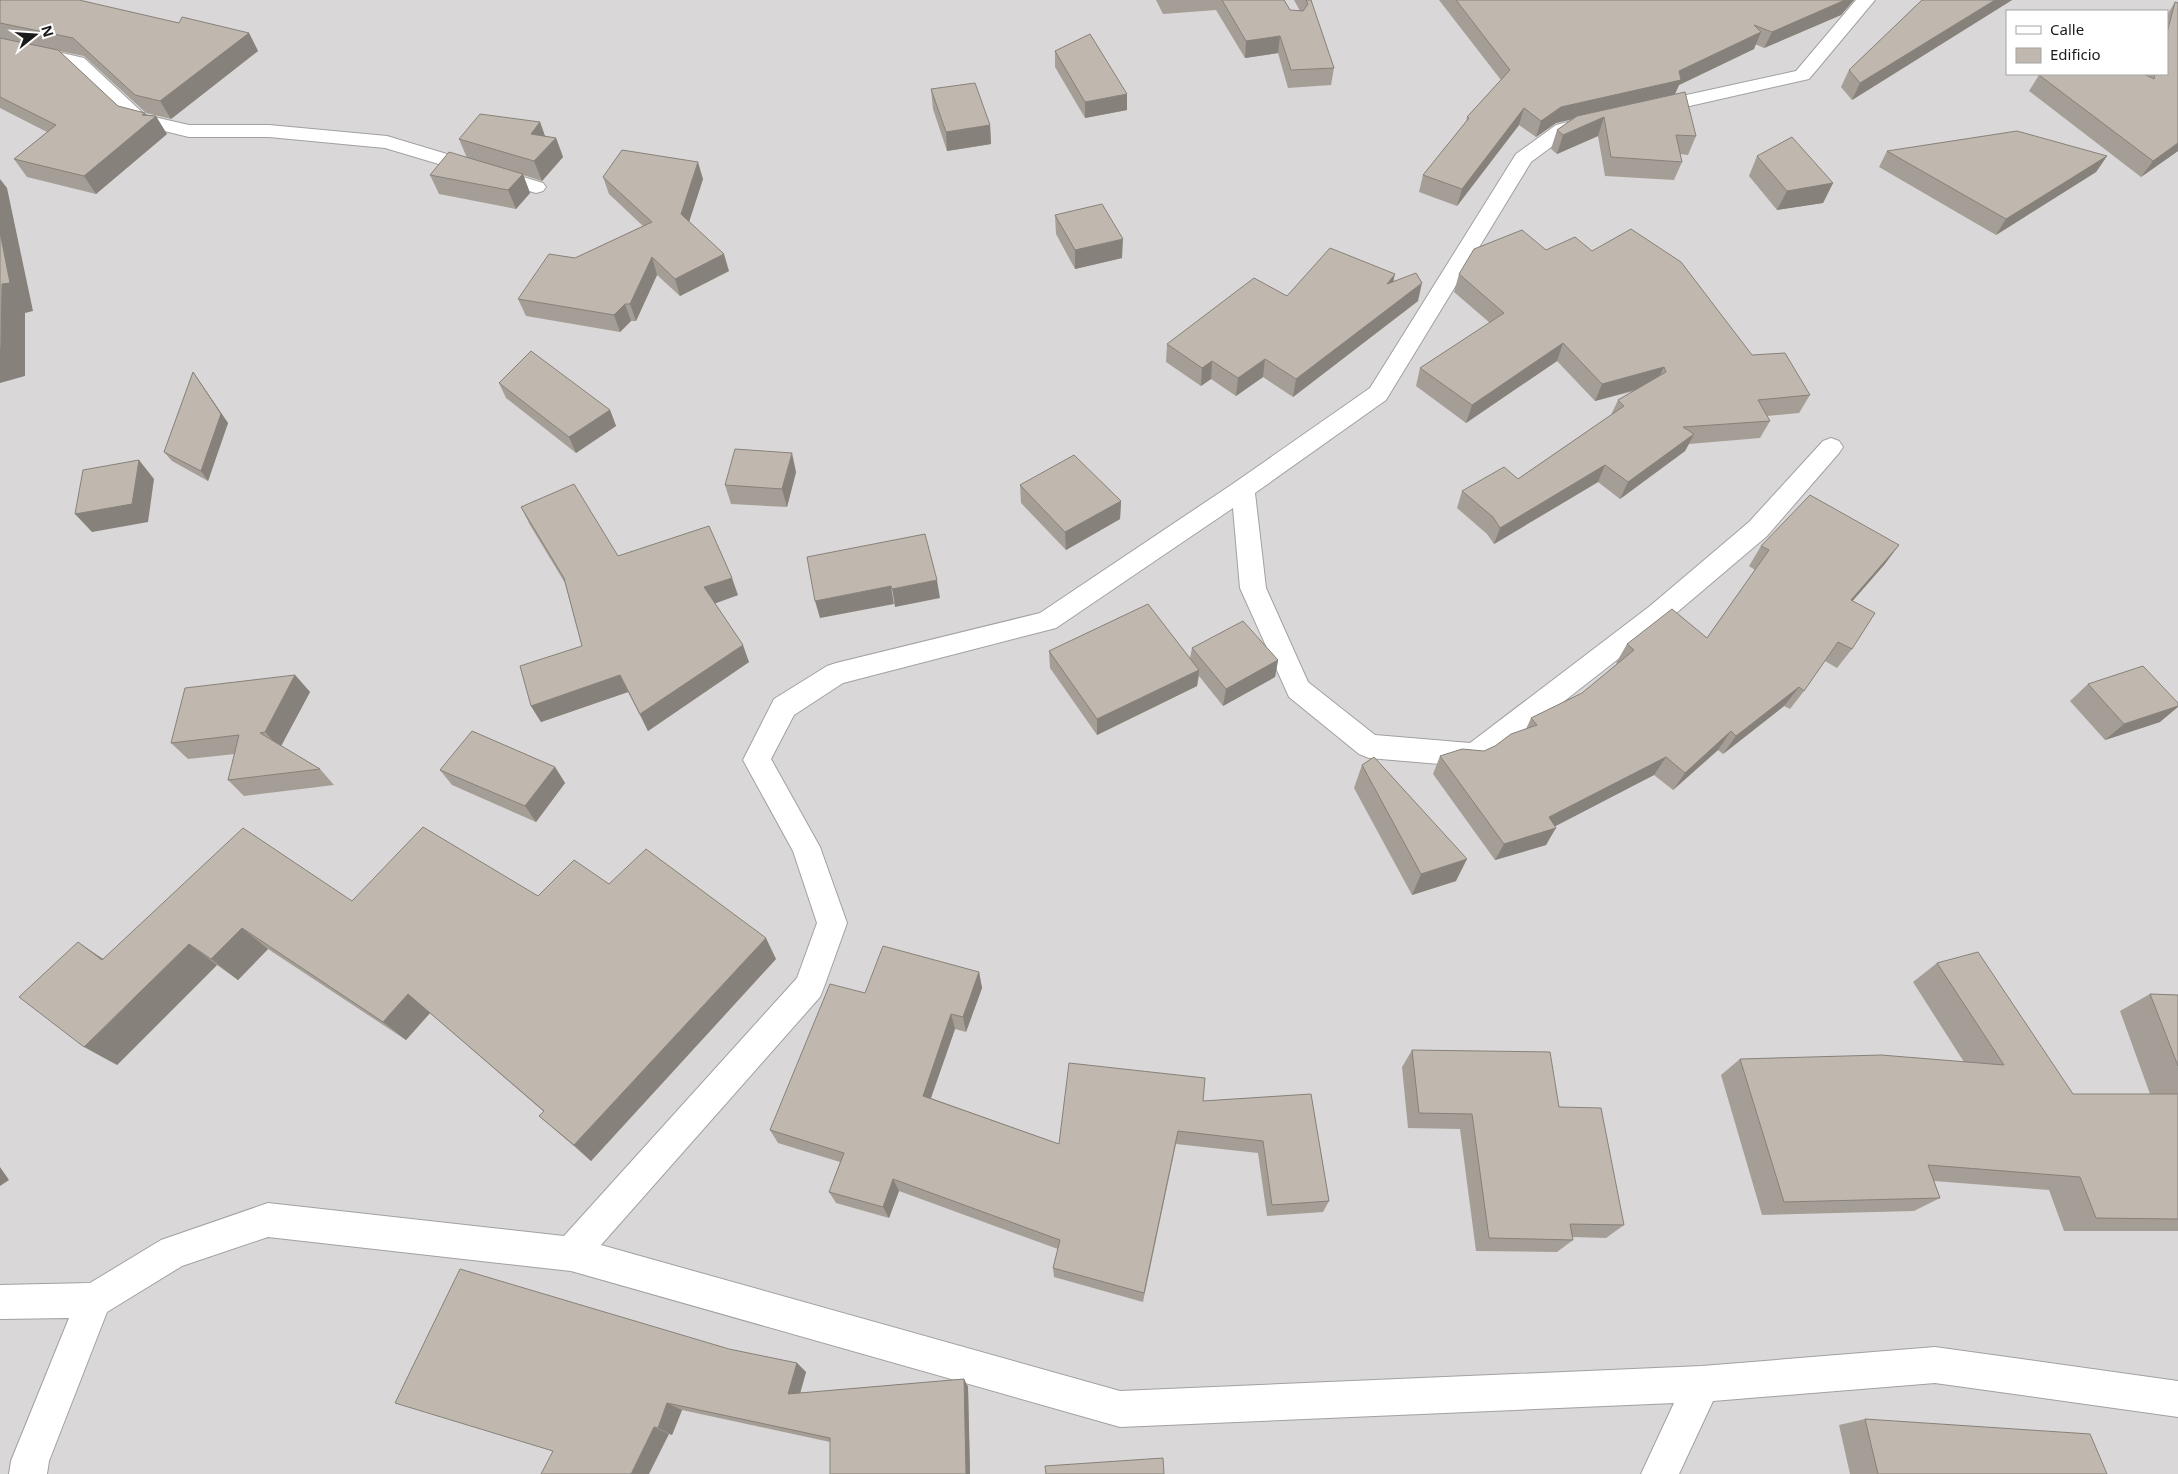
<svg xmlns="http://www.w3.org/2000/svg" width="2178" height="1474" viewBox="0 0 2178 1474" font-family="'Noto Sans',sans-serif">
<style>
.residential{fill:#d9d7d7;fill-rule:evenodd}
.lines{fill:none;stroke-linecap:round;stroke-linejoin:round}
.street-casing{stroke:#a1a1a1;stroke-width:2}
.street{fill:#fff;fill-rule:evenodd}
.wall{fill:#a59e96}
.shaded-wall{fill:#86817a}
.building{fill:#c0b8af;stroke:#86817a}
</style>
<rect width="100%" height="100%" fill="#ede9df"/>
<path class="residential" d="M 0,0 L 2178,0 L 2178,1474 L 0,1474 ZM 2007,11 L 2167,11 L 2167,74 L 2007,74 Z"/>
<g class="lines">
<g class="street-casing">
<g id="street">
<polygon points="1856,0 1875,0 1809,79 1650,115 1643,113 1640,109 1643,105 1650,103 1796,71"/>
<polygon points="0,39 84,58 145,115 189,125 269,125 387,136 543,183 546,187 543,191 536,193 385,148 269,137 189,137 131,123 71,66 0,51"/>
<polygon points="1591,116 1598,118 1601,122 1598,126 1570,133 1531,162 1386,400 1255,493 1266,588 1308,682 1375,735 1470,743 1650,606 1749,522 1823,441 1831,438 1839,441 1843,447 1839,453 1767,536 1668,620 1485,763 1475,767 1369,758 1359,754 1289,697 1240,588 1233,508 1056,628 843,683 794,715 771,759 820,847 847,923 824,987 820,997 601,1245 1120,1391 1702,1366 1935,1347 2178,1381 2178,1417 1935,1383 1713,1401 1679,1474 1641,1474 1674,1403 1120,1427 571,1271 268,1237 182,1266 107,1312 49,1461 47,1474 9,1474 11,1461 69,1318 0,1319 0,1285 90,1283 161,1240 268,1203 564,1236 797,978 817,923 793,851 743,760 774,699 827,666 836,663 1040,613 1234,483 1370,388 1516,154 1556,125"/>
</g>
</g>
<use href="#street" class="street"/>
</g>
<g class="wall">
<polygon points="0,0 179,23 249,33 258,51 171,119 146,113 84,56 59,51 118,106 146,115 167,134 96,194 27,177 14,159 47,132 0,108"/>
<polygon points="1156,0 1284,0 1290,10 1300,11 1294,0 1311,0 1334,68 1331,85 1288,88 1278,53 1245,58 1216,10 1163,14"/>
<polygon points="1439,0 1854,0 1841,15 1764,48 1755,44 1754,49 1679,85 1675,94 1696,136 1688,155 1680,154 1682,162 1674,180 1605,176 1598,136 1557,154 1551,149 1557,130 1572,119 1556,123 1536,137 1519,125 1457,206 1419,192 1423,175 1466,122 1467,117 1501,80"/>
<polygon points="1922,0 2012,0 1852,100 1841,87 1849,70"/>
<polygon points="2175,2 2178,151 2141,177 2029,91 2039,75 2148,76 2149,74 2167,74 2167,15"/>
<polygon points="1055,51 1127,110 1085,118 1055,67"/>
<polygon points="931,89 990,125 991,144 947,151 933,109"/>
<polygon points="540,122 545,136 556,138 563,157 542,181 523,175 530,193 516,209 439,194 430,175 467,158 459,139"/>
<polygon points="1887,151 2107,156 2096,172 1996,235 1879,167"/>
<polygon points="1757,156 1833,183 1823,203 1777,210 1749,176"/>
<polygon points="603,177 703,179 689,222 729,271 680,296 657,275 636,321 631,321 620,332 526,316 518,299 575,258 643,226 609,194"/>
<polygon points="1055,215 1122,258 1075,269 1056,234"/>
<polygon points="1546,250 1592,251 1752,355 1810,395 1799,413 1767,416 1770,421 1760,438 1689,444 1685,451 1620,499 1598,482 1494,544 1487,534 1457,508 1462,491 1518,479 1611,415 1618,400 1634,391 1595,401 1557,361 1466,423 1416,386 1420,368 1490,323 1454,292 1459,274"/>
<polygon points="1393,282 1418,301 1293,397 1263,377 1236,396 1211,379 1201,386 1166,362 1167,344 1287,296"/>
<polygon points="193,372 228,423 208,481 172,461 164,452"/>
<polygon points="499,383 610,410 616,426 576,453 506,398"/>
<polygon points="796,472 787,507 731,504 725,485"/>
<polygon points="1020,485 1121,501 1120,519 1066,550 1021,503"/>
<polygon points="521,507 618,556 738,595 715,603 749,662 648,731 628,692 541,722 531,706 582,646 565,583 530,525"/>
<polygon points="1899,545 1884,565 1852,601 1852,649 1837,668 1825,661 1804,691 1790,709 1784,706 1723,754 1718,750 1673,790 1654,775 1555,826 1546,845 1495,860 1433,774 1440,756 1484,751 1495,746 1526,729 1531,718 1582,693 1617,664 1616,663 1627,644 1707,638 1755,570 1749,566 1761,546"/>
<polygon points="1192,648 1278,660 1275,677 1223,706 1199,676 1197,686 1097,735 1050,668 1049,651 1190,658"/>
<polygon points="295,675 310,692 281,746 320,769 334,785 244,796 228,780 235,754 188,759 171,743"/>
<polygon points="2088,684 2160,722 2105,740 2070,701"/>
<polygon points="1362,765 1456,881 1412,895 1354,788"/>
<polygon points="555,767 565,783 536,822 452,785 440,770"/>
<polygon points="609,884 776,959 591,1161 539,1116 544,1112 430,1013 406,1040 268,949 238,980 217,965 117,1065 103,959 352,901 538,896"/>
<polygon points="1937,963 2073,1094 2150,1094 2120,1011 2150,994 2178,995 2178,1231 2064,1231 2049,1190 1934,1181 1940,1198 1914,1211 1762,1215 1721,1075 1740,1059 1964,1062 1913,982"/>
<polygon points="979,972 982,988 966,1032 955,1029 931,1098 1059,1144 1203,1101 1311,1094 1329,1201 1323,1212 1267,1216 1258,1153 1176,1144 1143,1302 1054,1277 1053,1268 1058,1249 899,1191 889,1218 836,1203 829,1192 840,1162 778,1143 770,1130 865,993"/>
<polygon points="1412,1050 1559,1107 1624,1225 1606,1238 1572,1237 1573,1240 1557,1252 1476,1251 1460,1129 1408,1128 1402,1067"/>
<polygon points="729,1349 797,1363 806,1372 800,1393 964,1379 968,1387 970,1474 830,1474 830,1442 682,1410 672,1435 669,1434 541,1474"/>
<polygon points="1865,1419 2107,1474 1850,1474 1839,1425"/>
</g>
<g class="shaded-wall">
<polygon points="1845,0 1854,0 1841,15 1764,48 1772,32"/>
<polygon points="1995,0 2012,0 1852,100 1860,83"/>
<polygon points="1761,32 1754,49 1679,85 1674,96 1556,123 1536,137 1541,121 1561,107 1679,71"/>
<polygon points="249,33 258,51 171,119 160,101"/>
<polygon points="1280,36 1278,53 1245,58 1246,41"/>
<polygon points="1127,94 1127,110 1085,118 1085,102"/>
<polygon points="1524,108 1519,125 1457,206 1462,189"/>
<polygon points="145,113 150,121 156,116 167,134 96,194 84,176"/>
<polygon points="1604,117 1598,136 1557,154 1563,135"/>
<polygon points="540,122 547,142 531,134"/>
<polygon points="990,125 991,144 947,151 946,132"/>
<polygon points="556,138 563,157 542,181 534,161"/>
<polygon points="2178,143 2178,151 2141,177 2153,161"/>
<polygon points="2107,156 2096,172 1996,235 2006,219"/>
<polygon points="698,162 703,179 686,231 681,214"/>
<polygon points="523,174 530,193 516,209 508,190"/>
<polygon points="0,179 7,188 33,311 25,313 25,376 0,383"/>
<polygon points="1833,183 1823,203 1777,210 1787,191"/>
<polygon points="1123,239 1122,258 1075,269 1075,250"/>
<polygon points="724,254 729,271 680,296 675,279"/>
<polygon points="652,257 657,275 636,321 630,304"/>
<polygon points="1395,274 1391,292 1387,284"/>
<polygon points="1422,283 1418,301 1293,397 1296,379"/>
<polygon points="625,304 631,321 620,332 614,315"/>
<polygon points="1563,343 1557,361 1466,423 1472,405"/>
<polygon points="1265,359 1263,377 1236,396 1238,378"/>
<polygon points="1212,361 1211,379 1201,386 1202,368"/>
<polygon points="1664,367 1656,384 1595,401 1602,384"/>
<polygon points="193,372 228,423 208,481 201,471"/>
<polygon points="610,410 616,426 576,453 569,437"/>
<polygon points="1694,434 1685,451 1620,499 1628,482"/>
<polygon points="792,453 796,472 787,507 782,489"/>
<polygon points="139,460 154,479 148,522 92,532 75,514"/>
<polygon points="1605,465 1598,482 1494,544 1500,528"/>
<polygon points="1121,501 1120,519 1066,550 1065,532"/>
<polygon points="1899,545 1884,565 1836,620 1851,600"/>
<polygon points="732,578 738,595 711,605 704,587"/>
<polygon points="937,580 940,598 895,607 892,589"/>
<polygon points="891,586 894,604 820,618 815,601"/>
<polygon points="743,645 749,662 648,731 640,714"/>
<polygon points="1278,660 1275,677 1223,706 1226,689"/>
<polygon points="1199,670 1197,686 1097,735 1097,719"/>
<polygon points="295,675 310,692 280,748 265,732"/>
<polygon points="620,675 628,692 541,722 531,706"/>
<polygon points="1799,687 1784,706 1723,754 1736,736"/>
<polygon points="2178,706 2178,707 2160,722 2105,740 2124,724"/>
<polygon points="1731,731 1718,750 1673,790 1685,773"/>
<polygon points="1666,757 1654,775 1548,830 1556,828 1546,845 1495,860 1504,844 1549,817"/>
<polygon points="555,767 565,783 536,822 525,806"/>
<polygon points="1467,859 1456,881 1412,895 1421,874"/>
<polygon points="242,928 268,949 238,980 211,959"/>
<polygon points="766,938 776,959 591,1161 574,1145"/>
<polygon points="78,942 109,963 102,960"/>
<polygon points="189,944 217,965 117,1065 84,1047"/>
<polygon points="979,972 982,988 966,1032 963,1017"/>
<polygon points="408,994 430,1013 406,1040 383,1022"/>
<polygon points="951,1014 955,1029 927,1109 923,1096"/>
<polygon points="0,1167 9,1180 0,1186"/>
<polygon points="893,1179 899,1191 889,1218 883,1207"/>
<polygon points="797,1363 806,1372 798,1401 788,1394"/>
<polygon points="964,1379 968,1387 970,1474 966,1474"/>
<polygon points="667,1403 682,1410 672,1435 658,1428"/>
<polygon points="654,1427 669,1434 649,1474 631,1474"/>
</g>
<g class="building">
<polygon points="0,0 79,0 179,23 182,17 249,33 160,101 135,95 73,38 0,23"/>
<polygon points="1222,0 1284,0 1290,10 1303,11 1308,4 1306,0 1311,0 1334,68 1291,70 1280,36 1246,41"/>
<polygon points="1456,0 1845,0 1772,32 1754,25 1761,32 1679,71 1681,80 1561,107 1541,121 1524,108 1462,189 1423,175 1469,118 1467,117 1510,70"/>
<polygon points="1922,0 1995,0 1860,83 1849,70"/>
<polygon points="2175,2 2178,3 2178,143 2153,161 2039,75 2042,74 2144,74 2154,79 2155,74 2167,74 2167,33"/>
<polygon points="1090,34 1127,94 1085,102 1055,51"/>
<polygon points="0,38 58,50 118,106 145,113 142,115 156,116 84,176 14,159 56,125 0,97"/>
<polygon points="975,83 990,125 946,132 931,89"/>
<polygon points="1685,92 1696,136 1676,135 1682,162 1611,157 1604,117 1563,135 1557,130 1577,116"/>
<polygon points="480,114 540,122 531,134 556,138 534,161 459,139"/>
<polygon points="2017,131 2107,156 2006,219 1887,151"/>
<polygon points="1792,137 1833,183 1787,191 1757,156"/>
<polygon points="622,150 698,162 681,214 724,254 675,279 652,257 630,304 625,304 614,315 518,299 549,254 575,258 652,222 603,177"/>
<polygon points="449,152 523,174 508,190 430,175"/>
<polygon points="1102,204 1123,239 1075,250 1055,215"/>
<polygon points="1631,229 1681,262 1752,355 1785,353 1810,395 1758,400 1770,421 1683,427 1694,434 1628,482 1605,465 1500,528 1493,517 1462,491 1504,467 1518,479 1624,406 1618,400 1666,372 1664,367 1602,384 1563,343 1472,405 1420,368 1504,313 1459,274 1474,249 1522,230 1546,250 1575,237 1592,251"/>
<polygon points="0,232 10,283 2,284 1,348 0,348"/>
<polygon points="1330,248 1395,274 1387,284 1416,273 1422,283 1296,379 1265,359 1238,378 1212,361 1202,368 1167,344 1254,278 1287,296"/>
<polygon points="531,351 610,410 569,437 499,383"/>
<polygon points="193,372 221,414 201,471 164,452"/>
<polygon points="735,449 792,453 782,489 725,485"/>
<polygon points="1074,455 1121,501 1065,532 1020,485"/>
<polygon points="139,460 132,504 75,514 83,470"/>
<polygon points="574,484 618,556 709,526 732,578 704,587 743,645 640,714 620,675 531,706 520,666 582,646 564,578 521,507"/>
<polygon points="1810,495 1899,545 1851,600 1875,613 1852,649 1838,642 1804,691 1799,687 1736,736 1731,731 1685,773 1666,757 1549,817 1556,828 1504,844 1440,756 1462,749 1484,751 1495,746 1511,734 1537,725 1531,718 1582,693 1634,650 1627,644 1672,609 1707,638 1769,550 1761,546"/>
<polygon points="925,534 937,580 892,589 891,586 815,601 807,557"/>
<polygon points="1148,604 1199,670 1097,719 1049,651"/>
<polygon points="1243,621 1278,660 1226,689 1192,648"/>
<polygon points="2143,666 2178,703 2178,706 2124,724 2088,684"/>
<polygon points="295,675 265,732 260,733 320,769 228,780 239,735 171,743 185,688"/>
<polygon points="472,731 555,767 525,806 440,770"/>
<polygon points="1374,757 1467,859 1421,874 1362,765"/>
<polygon points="423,827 538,896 574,860 609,884 646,849 766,938 574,1145 539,1116 544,1111 408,994 383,1022 242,928 211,959 189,944 84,1047 19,997 78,942 102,960 243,828 352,901"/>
<polygon points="883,946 979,972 963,1017 951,1014 923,1096 1059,1144 1069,1063 1205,1078 1203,1101 1311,1094 1329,1201 1272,1205 1263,1141 1178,1131 1144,1293 1053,1268 1060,1240 893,1179 883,1207 829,1192 844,1153 770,1130 830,984 865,993"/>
<polygon points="1978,952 2073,1094 2178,1094 2178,1219 2096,1218 2080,1177 1928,1165 1940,1198 1784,1202 1740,1059 1881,1055 2004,1065 1937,963"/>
<polygon points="2150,994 2178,995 2178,1066"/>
<polygon points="1412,1050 1550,1052 1559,1107 1601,1108 1624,1225 1570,1224 1573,1240 1489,1238 1472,1114 1419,1113"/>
<polygon points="460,1269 729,1349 797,1363 788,1394 964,1379 966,1474 830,1474 830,1438 667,1403 658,1428 654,1427 631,1474 541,1474 553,1451 395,1403"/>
<polygon points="1865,1419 2090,1434 2107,1474 1878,1474"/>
<polygon points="1163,1458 1164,1474 1046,1474 1045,1466"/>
</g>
<rect x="2006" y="10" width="162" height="65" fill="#ffffff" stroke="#a3a3a3"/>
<rect x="2016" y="26" width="25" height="8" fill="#ffffff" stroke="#a3a3a3"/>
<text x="2050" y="35" font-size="15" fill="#1a1a1a">Calle</text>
<rect x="2016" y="48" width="25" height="15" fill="#c0b8af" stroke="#a3a3a3"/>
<text x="2050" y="60" font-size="15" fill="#1a1a1a">Edificio</text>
<g transform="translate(35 35) rotate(73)" stroke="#ffffff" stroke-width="4" paint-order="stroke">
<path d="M0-4L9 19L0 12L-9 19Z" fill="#1a1a1a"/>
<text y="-8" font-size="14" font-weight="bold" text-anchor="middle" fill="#1a1a1a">N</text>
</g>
</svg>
